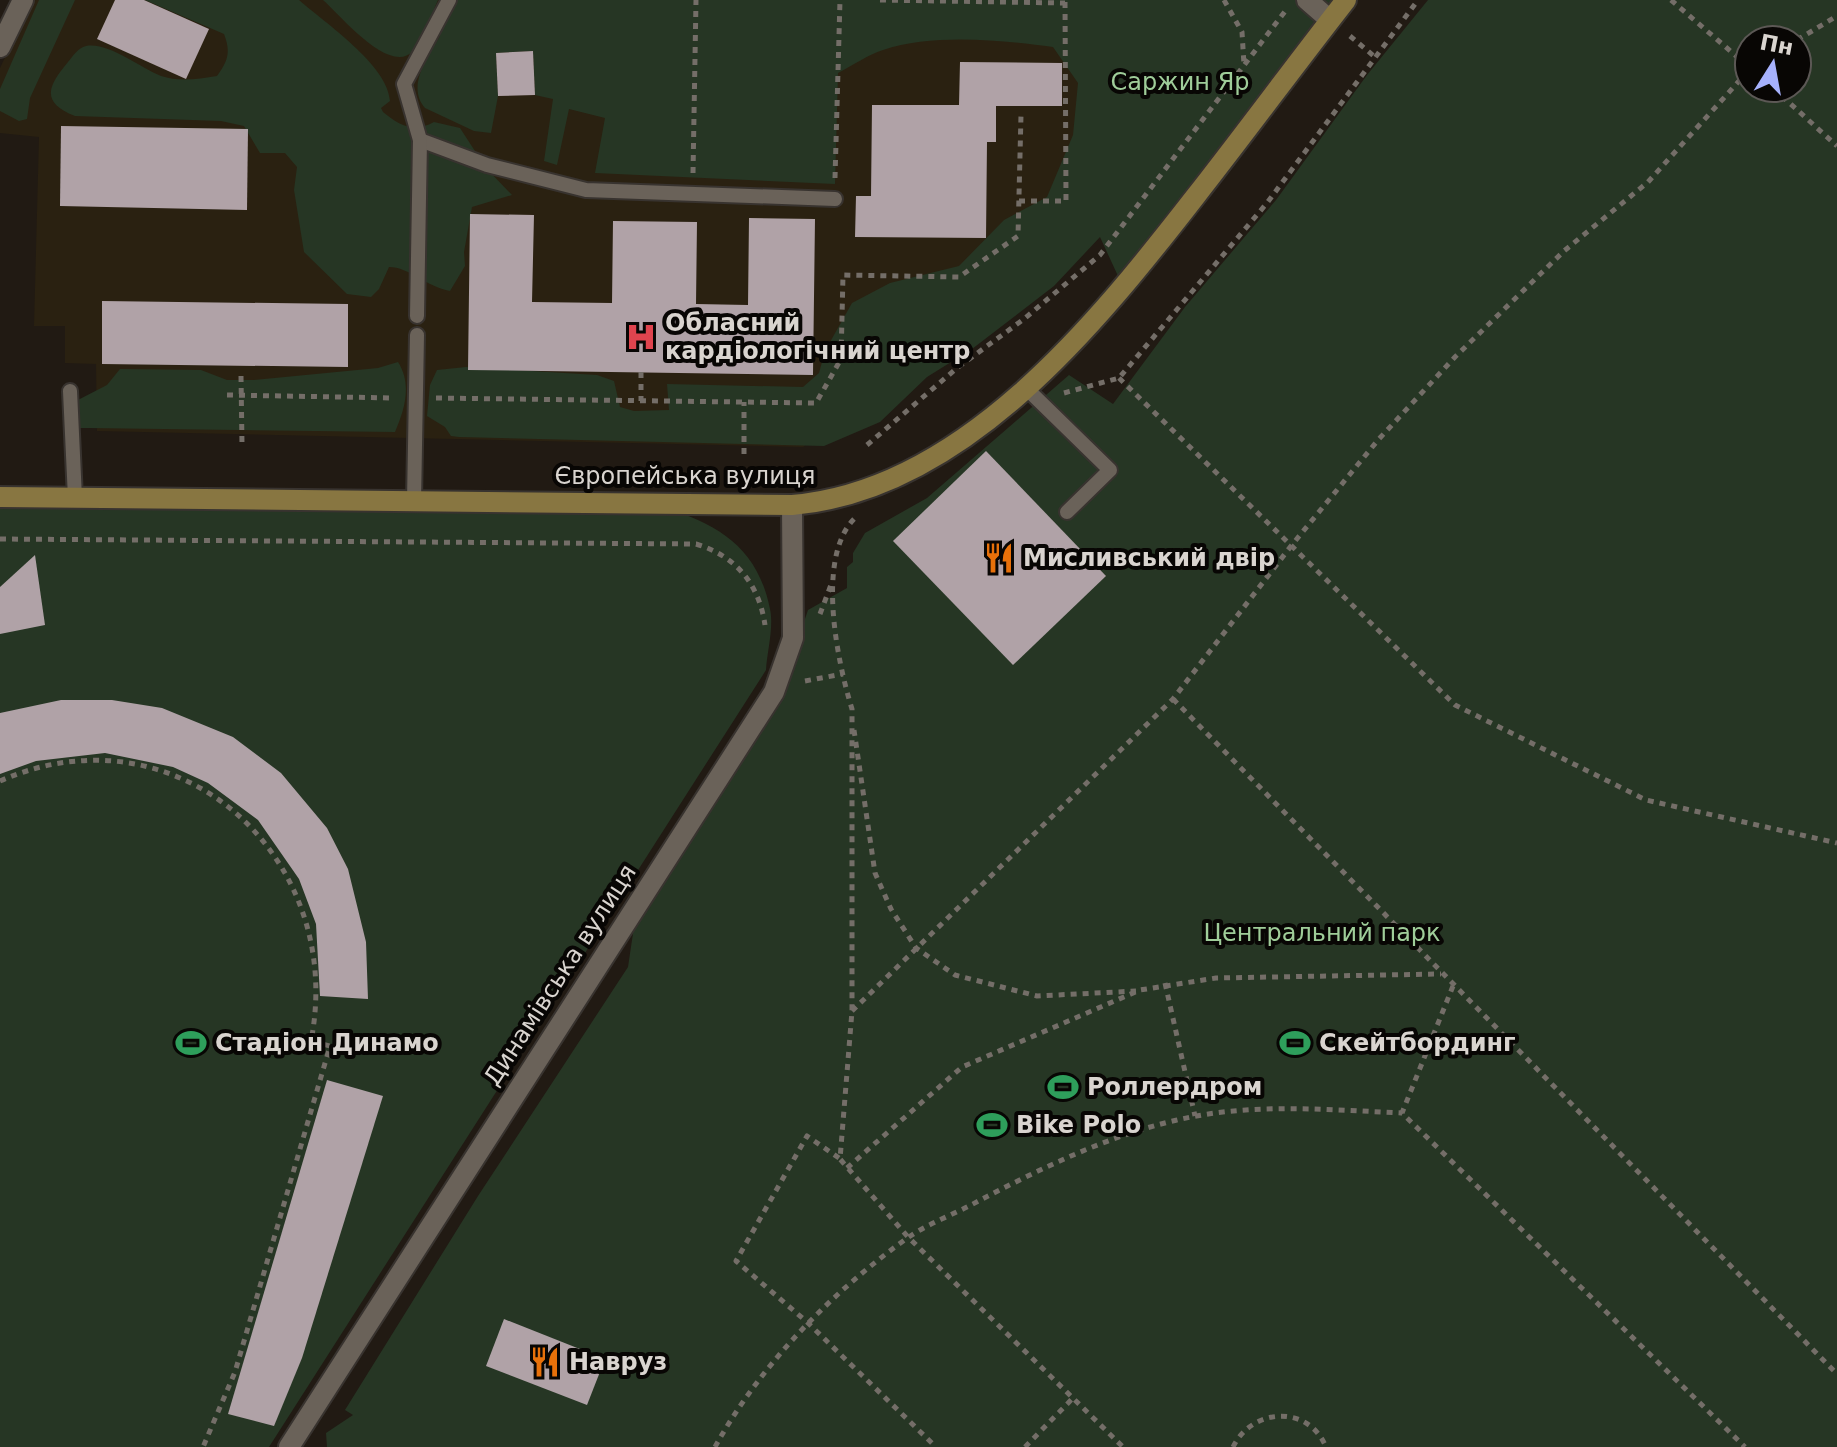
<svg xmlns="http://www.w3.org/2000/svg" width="1837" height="1447" viewBox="0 0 1837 1447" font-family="'DejaVu Sans',sans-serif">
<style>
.medical{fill:#2a2111}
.green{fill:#263624;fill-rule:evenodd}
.building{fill:#b0a2a7}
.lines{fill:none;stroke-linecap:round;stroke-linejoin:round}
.service-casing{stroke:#38332f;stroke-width:18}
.minor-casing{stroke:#38332f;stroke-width:24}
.tertiary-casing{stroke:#38332f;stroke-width:24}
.secondary-casing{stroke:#38332f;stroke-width:24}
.path{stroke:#746e68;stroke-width:5;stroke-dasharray:6 6;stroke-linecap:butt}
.service{stroke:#6a6259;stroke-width:14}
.minor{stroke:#6a6259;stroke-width:20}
.tertiary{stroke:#6a6259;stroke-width:20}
.secondary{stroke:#887641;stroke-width:20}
.labels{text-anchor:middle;stroke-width:8;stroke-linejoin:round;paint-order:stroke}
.park-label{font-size:24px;fill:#9fcd99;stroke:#080604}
.poi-label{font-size:24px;font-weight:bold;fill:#d9d4cf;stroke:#080604;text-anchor:start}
.street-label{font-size:24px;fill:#d9d4cf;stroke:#080604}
</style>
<rect width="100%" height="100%" fill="#211a13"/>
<polygon class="medical" points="32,0 1121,0 1093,223 803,447 97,431 96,364 65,363 65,326 34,326 39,137 0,133 0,68"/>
<g class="green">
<polygon points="39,0 75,0 30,98 27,119 19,121 0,111 0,89"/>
<path d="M 145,0 L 299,0 C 325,23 388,65 390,101 L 381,108 L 383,112 C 400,126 414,133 434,122 L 460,128 L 486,168 L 512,195 L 472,207 L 464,252 L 465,266 L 450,291 C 427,287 409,267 389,267 L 379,289 L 371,297 L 347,294 L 304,252 L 294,190 L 297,167 L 285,153 L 260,153 L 244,126 L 221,121 L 75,116 C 40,102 48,86 68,62 C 73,56 78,48 86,46 C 109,42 140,68 161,76 C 179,82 198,79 217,76 C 228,61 231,52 224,34 Z"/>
<path d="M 323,0 L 438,0 C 431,15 425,39 413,51 C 390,76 341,16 323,0 Z"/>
<path d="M 450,0 L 1343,0 L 1124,289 L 1100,237 L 1054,286 L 972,349 L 927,377 L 880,422 L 824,446 L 459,437 L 451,436 L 445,427 L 427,416 L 430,385 L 437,370 L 466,367 L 597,375 L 614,381 L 620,407 L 634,411 L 669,410 L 667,384 L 803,387 L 819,373 L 825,351 L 852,303 L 890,283 L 959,266 L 1004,220 L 1047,197 L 1073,135 L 1078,83 L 1053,47 C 1002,40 933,33 883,50 C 868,55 853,65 838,73 L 835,184 L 595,173 L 605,118 L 569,109 L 557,165 L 544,161 L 553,99 L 535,95 L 533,51 L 496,53 L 498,96 L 491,133 L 474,131 L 425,108 C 406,86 428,57 440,36 L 438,30 Z"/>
<path d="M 1428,0 L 1837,0 L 1837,1447 L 327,1447 L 326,1433 L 353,1415 L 345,1410 L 478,1196 L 628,967 L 635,920 L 777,702 L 808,610 L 847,588 L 847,567 L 853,562 L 853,553 L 865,533 L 927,498 L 1069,375 L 1113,404 L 1185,307 L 1276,200 L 1367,75 ZM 1749,40 L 1797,40 L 1797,88 L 1749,88 Z"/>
<path d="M 398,362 C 412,384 405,409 395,432 L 88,428 L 80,428 L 74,419 L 76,401 L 107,385 L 120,369 L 201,370 L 227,380 L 253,380 L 378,368 Z"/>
<path d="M 637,498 C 701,519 755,534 770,609 C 774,627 767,652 766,670 L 269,1447 L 0,1447 L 0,502 Z"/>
</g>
<g class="building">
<polygon points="115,0 144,0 209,29 186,79 97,39"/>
<polygon points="533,51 535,95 498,96 496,53"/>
<polygon points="960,62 1062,63 1062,106 996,106 996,142 987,142 986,238 855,237 856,196 871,196 872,105 959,105"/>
<polygon points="61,126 248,129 247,210 60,206"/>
<polygon points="470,214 534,215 532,302 612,303 613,221 697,222 696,304 748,305 749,218 815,219 813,375 468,370"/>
<polygon points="102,301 348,304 348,367 102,364"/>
<polygon points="986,451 1106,576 1013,665 893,541"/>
<polygon points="35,555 45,625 0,634 0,587"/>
<polygon points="61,700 112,700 162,708 233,737 281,773 327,828 348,869 366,942 368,999 320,996 316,924 299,879 258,820 208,783 173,767 105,753 36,761 0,774 0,713"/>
<polygon points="327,1080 383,1096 302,1358 274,1426 228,1414"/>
<polygon points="504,1319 605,1359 587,1405 486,1366"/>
</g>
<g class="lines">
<g class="service-casing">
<g id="service">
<polyline points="420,140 487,165 586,190 835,199"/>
<polyline points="417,316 420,140 404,84 449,0"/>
<polyline points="1026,388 1110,470 1067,512"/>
<polyline points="70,391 75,498"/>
<polyline points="414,501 417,335"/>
</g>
</g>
<g class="minor-casing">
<g id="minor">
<polyline points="1307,0 1330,20"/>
<polyline points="0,47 23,0"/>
</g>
</g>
<g class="tertiary-casing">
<polyline id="tertiary" points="289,1447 774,692 793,638 792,505"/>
</g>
<g class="secondary-casing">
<path id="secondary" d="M 0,497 L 792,505 C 963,491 1097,323 1195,197 C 1246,132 1295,65 1346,0"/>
</g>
<g class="path">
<polyline points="880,0 1065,3"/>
<polyline points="1224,0 1242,32 1244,65"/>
<polyline points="1671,0 1749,67"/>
<polyline points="1350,36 1375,57"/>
<polyline points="1797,40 1837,16"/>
<polyline points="1773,88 1837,146"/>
<polyline points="693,173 696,0"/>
<polyline points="835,178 840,0"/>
<polyline points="1019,201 1066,201 1065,0"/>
<polyline points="641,372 641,401"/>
<polyline points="241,376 242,444"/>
<polyline points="1119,378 1455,705 1646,800 1837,843"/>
<polyline points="1064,393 1119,378 1267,203 1418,0"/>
<polyline points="227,395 394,398"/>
<polyline points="436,398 816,403 841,359 843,275 959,277 1018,236 1021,115"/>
<polyline points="867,445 957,368 1024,319 1100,255 1286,10"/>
<polyline points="744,454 744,402"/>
<path d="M 854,519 C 816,558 837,661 852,709 L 852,1011 L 840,1159 L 908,1237 L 1123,1447"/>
<path d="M 0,539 L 696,544 C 736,556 759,584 765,625"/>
<polyline points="820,614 832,582"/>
<polyline points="805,681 843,674"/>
<polyline points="1173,699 1837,1374"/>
<polyline points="854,730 875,873 891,909 916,948 955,975 1037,996 1136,991"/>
<path d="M 0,781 C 177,703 347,857 311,1041 L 330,1046 L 235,1372 L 203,1447"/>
<polyline points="1165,983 1195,1116"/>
<polyline points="1453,986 1402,1113 1745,1447"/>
<polyline points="852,1011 1173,699 1291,546 1378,440 1455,357 1564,251 1648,182 1749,70"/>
<polyline points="839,1158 807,1136 736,1261 807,1322 936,1447"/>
<polyline points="847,1168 962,1067 1140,990 1216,978 1441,974"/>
<path d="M 715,1447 C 760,1365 831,1293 906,1239 C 925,1225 950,1216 971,1205 C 1043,1167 1120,1129 1202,1115 C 1267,1104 1335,1110 1402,1113"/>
<polyline points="1025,1447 1073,1398"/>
<path d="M 1233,1447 C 1252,1408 1308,1404 1326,1447"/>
</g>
<use href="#service" class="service"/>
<use href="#minor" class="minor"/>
<use href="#tertiary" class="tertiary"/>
<use href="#secondary" class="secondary"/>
</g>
<defs>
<g id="hospital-bare" transform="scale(2.4)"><path d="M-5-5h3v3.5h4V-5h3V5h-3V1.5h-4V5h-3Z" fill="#e0444e" stroke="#080604" stroke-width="2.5" paint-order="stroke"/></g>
<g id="restaurant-bare" transform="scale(2.4)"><path d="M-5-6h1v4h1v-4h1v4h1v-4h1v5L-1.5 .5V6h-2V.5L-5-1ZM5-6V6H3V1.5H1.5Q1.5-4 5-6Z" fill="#e8710a" stroke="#080604" stroke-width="2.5" paint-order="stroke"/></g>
<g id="stadium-bare" transform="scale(2.4)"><path d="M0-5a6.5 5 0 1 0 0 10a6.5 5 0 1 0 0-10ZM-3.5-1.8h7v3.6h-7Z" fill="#2e9e5b" stroke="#080604" stroke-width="2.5" paint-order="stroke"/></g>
</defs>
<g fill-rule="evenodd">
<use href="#hospital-bare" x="641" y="337"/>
<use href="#restaurant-bare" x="999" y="558"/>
<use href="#stadium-bare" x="191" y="1043"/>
<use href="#stadium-bare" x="1295" y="1043"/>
<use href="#stadium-bare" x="1063" y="1087"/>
<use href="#stadium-bare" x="992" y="1125"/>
<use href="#restaurant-bare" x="545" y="1362"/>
</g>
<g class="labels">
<g class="park-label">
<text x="1180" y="90">Саржин Яр</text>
<text x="1322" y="941">Центральний парк</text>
</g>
<g class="poi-label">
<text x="665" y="331">Обласний<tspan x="665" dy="28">кардiологiчний центр</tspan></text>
<text x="1023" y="566">Мисливський двір</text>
<text x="215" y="1051">Стадіон Динамо</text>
<text x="1319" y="1051">Скейтбординг</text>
<text x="1087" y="1095">Роллердром</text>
<text x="1016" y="1133">Bike Polo</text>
<text x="569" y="1370">Навруз</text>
</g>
<g class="street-label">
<text x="685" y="484">Європейська вулиця</text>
<text transform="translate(560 975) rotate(-57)" y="8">Динамівська вулиця</text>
</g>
</g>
<g transform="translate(1773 64) rotate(11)"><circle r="38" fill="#080604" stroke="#5c5855" stroke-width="2"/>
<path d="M0-6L14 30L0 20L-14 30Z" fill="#a6b1fc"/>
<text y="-12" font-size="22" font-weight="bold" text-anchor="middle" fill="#d9d4cf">Пн</text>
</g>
</svg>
